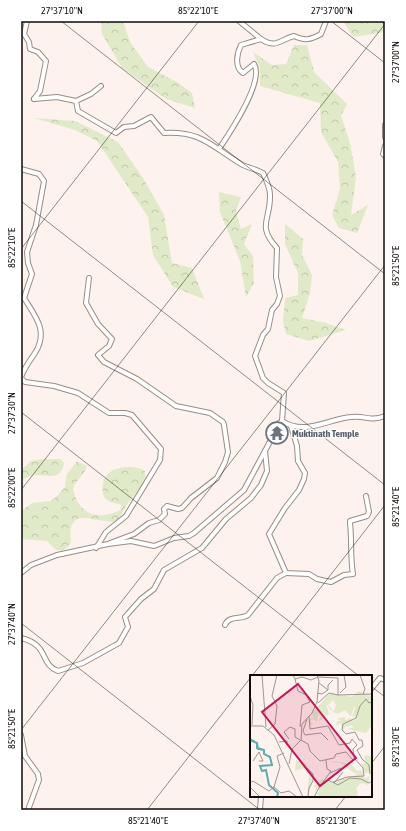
<svg xmlns="http://www.w3.org/2000/svg" width="406" height="831" viewBox="0 0 406 831" font-family="'Asap Condensed',sans-serif">
<style>
.forest{fill:url(#forest-crowns)}
.lines{fill:none;stroke-linecap:round;stroke-linejoin:round}
.street-casing{stroke:#9b8b84;stroke-width:6}
.street{stroke:#fff;stroke-width:4}
.ticks{fill:none;stroke:#110b09;stroke-width:1;stroke-opacity:0.45}
.labels{text-anchor:middle;stroke-width:3;stroke-linejoin:round;paint-order:stroke}
.worship-label{font-size:10px;font-weight:bold;fill:#5b616d;stroke:#fff;text-anchor:start}
.inset-river{fill:none;stroke:#62abb1;stroke-width:2}
.inset-road{fill:none;stroke:#9f9692;stroke-width:1}
.view{fill:#c2185b;fill-opacity:0.15;stroke:#c2185b;stroke-width:2}
.inset-edge{fill:none;stroke:#110b09;stroke-width:2}
.neatline{fill:none;stroke:#110b09;stroke-width:1.5}
.ticks-label{font-size:10px;text-anchor:middle;fill:#110b09}
</style>
<defs>
<pattern id="forest-crowns" width="20" height="18" patternUnits="userSpaceOnUse"><rect width="20" height="18" fill="#e1eac8"/><path d="M2 6a3 3 0 1 1 6 0M12 15a3 3 0 1 1 6 0" fill="none" stroke="#c0c7aa"/></pattern>
</defs>
<rect width="100%" height="100%" fill="#fdf2ed"/>
<g class="forest">
<polygon points="101,21 123,21 130,42 148,67 177,82 192,93 195,108 166,99 122,68 102,34"/>
<polygon points="343,21 385,21 385,32 353,37"/>
<polygon points="294,45 307,45 314,72 347,104 341,116 350,143 356,177 351,215 368,205 357,233 339,228 332,215 340,189 338,162 321,132 320,103 260,86 260,68 253,52 272,65 286,64"/>
<polygon points="34,118 75,121 118,142 143,178 164,215 172,263 192,268 204,299 173,287 153,255 148,217 97,141 75,130"/>
<polygon points="219,192 241,197 236,211 241,229 252,224 244,244 253,256 254,283 246,297 240,261 220,212"/>
<polygon points="285,224 303,239 302,255 312,275 310,293 302,318 326,323 346,330 309,341 286,334 283,321 285,298 298,295 298,273 285,244"/>
<path d="M 42,459 L 60,459 L 64,463 C 62,481 47,475 36,475 C 32,475 25,478 21,480 L 21,470 L 31,461 Z"/>
<path d="M 77,461 L 87,466 C 85,475 75,480 73,489 C 77,508 90,519 109,514 C 114,513 117,512 121,509 L 121,505 C 116,503 110,503 106,499 C 100,493 102,478 109,473 C 117,466 136,465 145,471 L 146,481 L 127,504 L 118,521 C 98,526 66,501 71,543 L 63,551 L 56,550 L 47,541 L 21,539 L 21,511 L 32,503 L 51,501 L 57,496 L 65,487 L 66,476 Z"/>
</g>
<g class="lines">
<g class="street-casing">
<g id="street">
<polyline points="27,21 24,34 29,42 30,49 38,52 46,61 40,91 34,99"/>
<polyline points="239,21 261,39"/>
<path d="M 34,99 L 57,97 L 76,101 L 78,111 L 116,133 L 124,127 L 134,126 L 151,117 L 164,133 C 202,131 211,146 241,164 C 248,168 256,169 263,173 C 266,180 270,187 270,195 C 271,220 256,225 277,248 L 276,277 L 280,296 L 277,304 L 272,310 L 268,329 L 263,335 L 255,356 L 263,378 L 268,383 L 284,393 L 282,421"/>
<polyline points="76,101 91,94 101,86"/>
<polyline points="385,125 385,137"/>
<polyline points="385,146 383,154 385,156"/>
<path d="M 219,149 C 229,134 265,81 254,64 L 243,73 C 234,67 237,53 241,45 L 261,39 C 276,49 279,40 294,36 C 305,41 310,40 321,34 L 326,21"/>
<path d="M 21,169 L 39,174 L 44,181 L 36,225 L 27,252 L 28,263 L 32,274 L 24,298 C 35,316 49,331 35,353 C 30,360 24,369 21,377"/>
<polyline points="89,278 86,303 98,324 112,339 109,346 98,355 104,362 137,379 176,406 210,413 223,422 224,425 228,452 225,462 217,478 191,498 182,508 178,509 167,506 164,509 165,514 159,520 149,523 134,534 110,543"/>
<polyline points="21,378 25,382 54,386 78,393 109,413 125,413 132,415 161,449 160,460 126,516 106,532 96,548"/>
<path d="M 291,426 L 297,446 L 298,461 L 305,473 L 304,479 L 299,490 L 285,508 L 269,534 L 286,573 L 309,574 L 317,579 L 331,582 L 344,575 L 353,574 C 350,556 352,540 350,523 L 350,521 L 367,516 L 369,512 L 366,496"/>
<path d="M 21,573 L 31,565 L 57,555 L 108,544 L 131,541 L 154,546 L 174,538 L 189,536 L 194,533 L 244,490 L 273,436 L 274,427 L 282,421 C 305,436 328,419 351,417 C 365,415 369,422 385,416"/>
<path d="M 225,625 C 229,615 241,620 248,615 L 277,578 L 286,573"/>
<path d="M 21,638 C 50,645 39,664 58,671 L 83,663 L 119,643 L 128,627 L 125,617 L 141,599 L 154,589 L 164,570 L 202,548 L 226,519 L 251,498 L 261,485 L 267,471 L 265,451"/>
<polyline points="371,689 380,678 385,680"/>
<polyline points="21,735 25,756 38,774 39,780 28,810"/>
<polyline points="260,810 261,796"/>
</g>
</g>
<use href="#street" class="street"/>
</g>
<path class="ticks" d="M 61,21 L 385,274M 331,21 L 385,63M 21,201 L 385,485M 21,249 L 199,21M 21,412 L 359,676M 21,490 L 385,24M 21,623 L 260,810M 252,676 L 385,505M 371,686 L 385,697M 21,730 L 385,265M 371,764 L 385,746M 147,810 L 251,677M 335,810 L 346,796"/>
<defs>
<g id="temple-ring" transform="scale(1.15)"><circle r="9.5" fill="#fff" stroke="#6b7280" stroke-width="1.5"/><path d="M0-6L5-2H3V0L6.5 2.5H4V6H1.5V3h-3V6H-4V2.5H-6.5L-3 0V-2H-5Z" fill="#6b7280"/></g>
</defs>
<g fill-rule="evenodd">
<use href="#temple-ring" x="277" y="433"/>
</g>
<g class="labels">
<g class="worship-label">
<text x="292" y="437">Muktinath Temple</text>
</g>
</g>
<g transform="translate(250 675)">
<rect width="122" height="122" fill="#fdf2ed"/>
<path d="M 109,16 L 121,21 L 122,19 L 122,50 L 116,58 L 101,55 L 98,53 L 103,53 L 102,50 L 95,52 L 93,56 L 91,48 L 86,51 L 87,46 L 92,46 L 88,45 L 89,43 L 95,42 L 95,45 L 100,43 L 103,46 L 108,41 L 102,42 L 105,33 L 104,31 L 101,42 L 95,35 L 88,39 L 83,37 L 86,30 L 83,25 L 78,30 L 82,34 L 82,37 L 76,28 L 79,39 L 68,47 L 71,41 L 68,39 L 67,47 L 63,44 L 60,46 L 63,48 L 61,51 L 59,45 L 63,43 L 62,38 L 80,18 L 102,22 ZM 118,80 L 122,83 L 122,97 L 115,98 L 111,89 L 116,88 L 114,81 ZM 46,85 L 55,88 L 62,98 L 62,109 L 57,121 L 59,100 L 53,93 L 45,96 ZM 84,86 L 101,89 L 107,96 L 111,95 L 115,104 L 120,100 L 118,110 L 111,108 L 106,113 L 108,118 L 106,122 L 71,122 L 66,119 L 69,117 L 68,113 L 65,118 L 66,112 L 63,112 L 72,104 L 84,109 L 92,103 L 107,100 L 91,88 L 81,87 Z" fill="#e1eac8"/>
<path class="inset-river" d="M 0,64 L 7,68 L 7,73 L 14,75 L 14,79 L 20,82 L 22,90 L 10,91 L 12,96 L 16,95 L 19,110 L 28,118 L 27,122M 0,65 L 7,68 L 8,74 L 14,75"/>
<path class="inset-road" d="M 12,0 L 16,52M 43,0 L 45,4 L 52,2 L 61,5 L 68,2M 110,0 L 115,14 L 113,19M 68,2 L 88,3 L 88,20M 45,4 L 48,16 L 56,20 L 60,27 L 52,30 L 50,52M 78,15 L 78,10 L 83,5M 67,18 L 72,19 L 78,15 L 69,8M 90,18 L 96,12 L 94,0M 0,21 L 3,30 L 2,50M 68,28 L 79,18 L 88,20 L 122,19M 59,41 L 60,54 L 78,51 L 89,70 L 100,68 L 102,64 L 107,70 L 103,74 L 104,83 L 113,93 L 114,101 L 97,102 L 83,107M 57,44 L 53,56 L 55,60 L 71,58 L 78,65M 0,51 L 13,51 L 24,60 L 53,122M 18,55 L 25,49 L 27,31 L 22,21 L 27,0M 39,64 L 34,57 L 40,52 L 45,54 L 45,62 L 50,65M 51,65 L 58,69 L 60,76 L 70,86 L 84,83 L 86,79 L 96,77 L 103,85M 29,67 L 37,66 L 37,70M 3,86 L 9,77 L 13,86 L 9,86M 39,89 L 42,74 L 51,65 L 52,49 L 62,38 L 67,27 L 69,6 L 67,0M 57,93 L 63,99 L 63,106 L 59,113 L 58,122M 80,98 L 91,93M 120,99 L 119,90 L 112,84 L 107,75 L 113,71 L 112,65 L 109,65 L 105,57 L 96,59 L 92,55 L 93,49 L 106,43 L 110,31 L 116,24 L 119,28 L 122,27 L 122,19M 73,107 L 81,96 L 77,94 L 76,85M 0,108 L 3,106 L 19,116 L 24,112 L 31,118 L 39,116 L 47,122M 84,108 L 93,97M 0,112 L 10,122M 24,112 L 30,92 L 27,81 L 34,78M 64,122 L 71,109 L 78,105 L 88,110 L 100,103 L 111,104 L 119,108 L 122,106"/>
<path class="view" d="M 48,9 L 106,83 L 70,111 L 12,37 Z"/>
<rect width="122" height="122" class="inset-edge"/>
</g>
<rect width="406" height="831" fill="none" stroke="#ffffff" stroke-width="44"/>
<rect x="22" y="22" width="362" height="787" class="neatline"/>
<g class="ticks-label">
<text x="62" y="14">27°37'10"N</text>
<text x="198" y="14">85°22'10"E</text>
<text x="332" y="14">27°37'00"N</text>
<text transform="translate(395 62) rotate(-90)" y="4">27°37'00"N</text>
<text transform="translate(11 248) rotate(-90)" y="4">85°22'10"E</text>
<text transform="translate(395 266) rotate(-90)" y="4">85°21'50"E</text>
<text transform="translate(11 413) rotate(-90)" y="4">27°37'30"N</text>
<text transform="translate(11 488) rotate(-90)" y="4">85°22'00"E</text>
<text transform="translate(395 507) rotate(-90)" y="4">85°21'40"E</text>
<text transform="translate(11 624) rotate(-90)" y="4">27°37'40"N</text>
<text transform="translate(11 729) rotate(-90)" y="4">85°21'50"E</text>
<text transform="translate(395 747) rotate(-90)" y="4">85°21'30"E</text>
<text x="148" y="824">85°21'40"E</text>
<text x="259" y="824">27°37'40"N</text>
<text x="336" y="824">85°21'30"E</text>
</g>
</svg>
